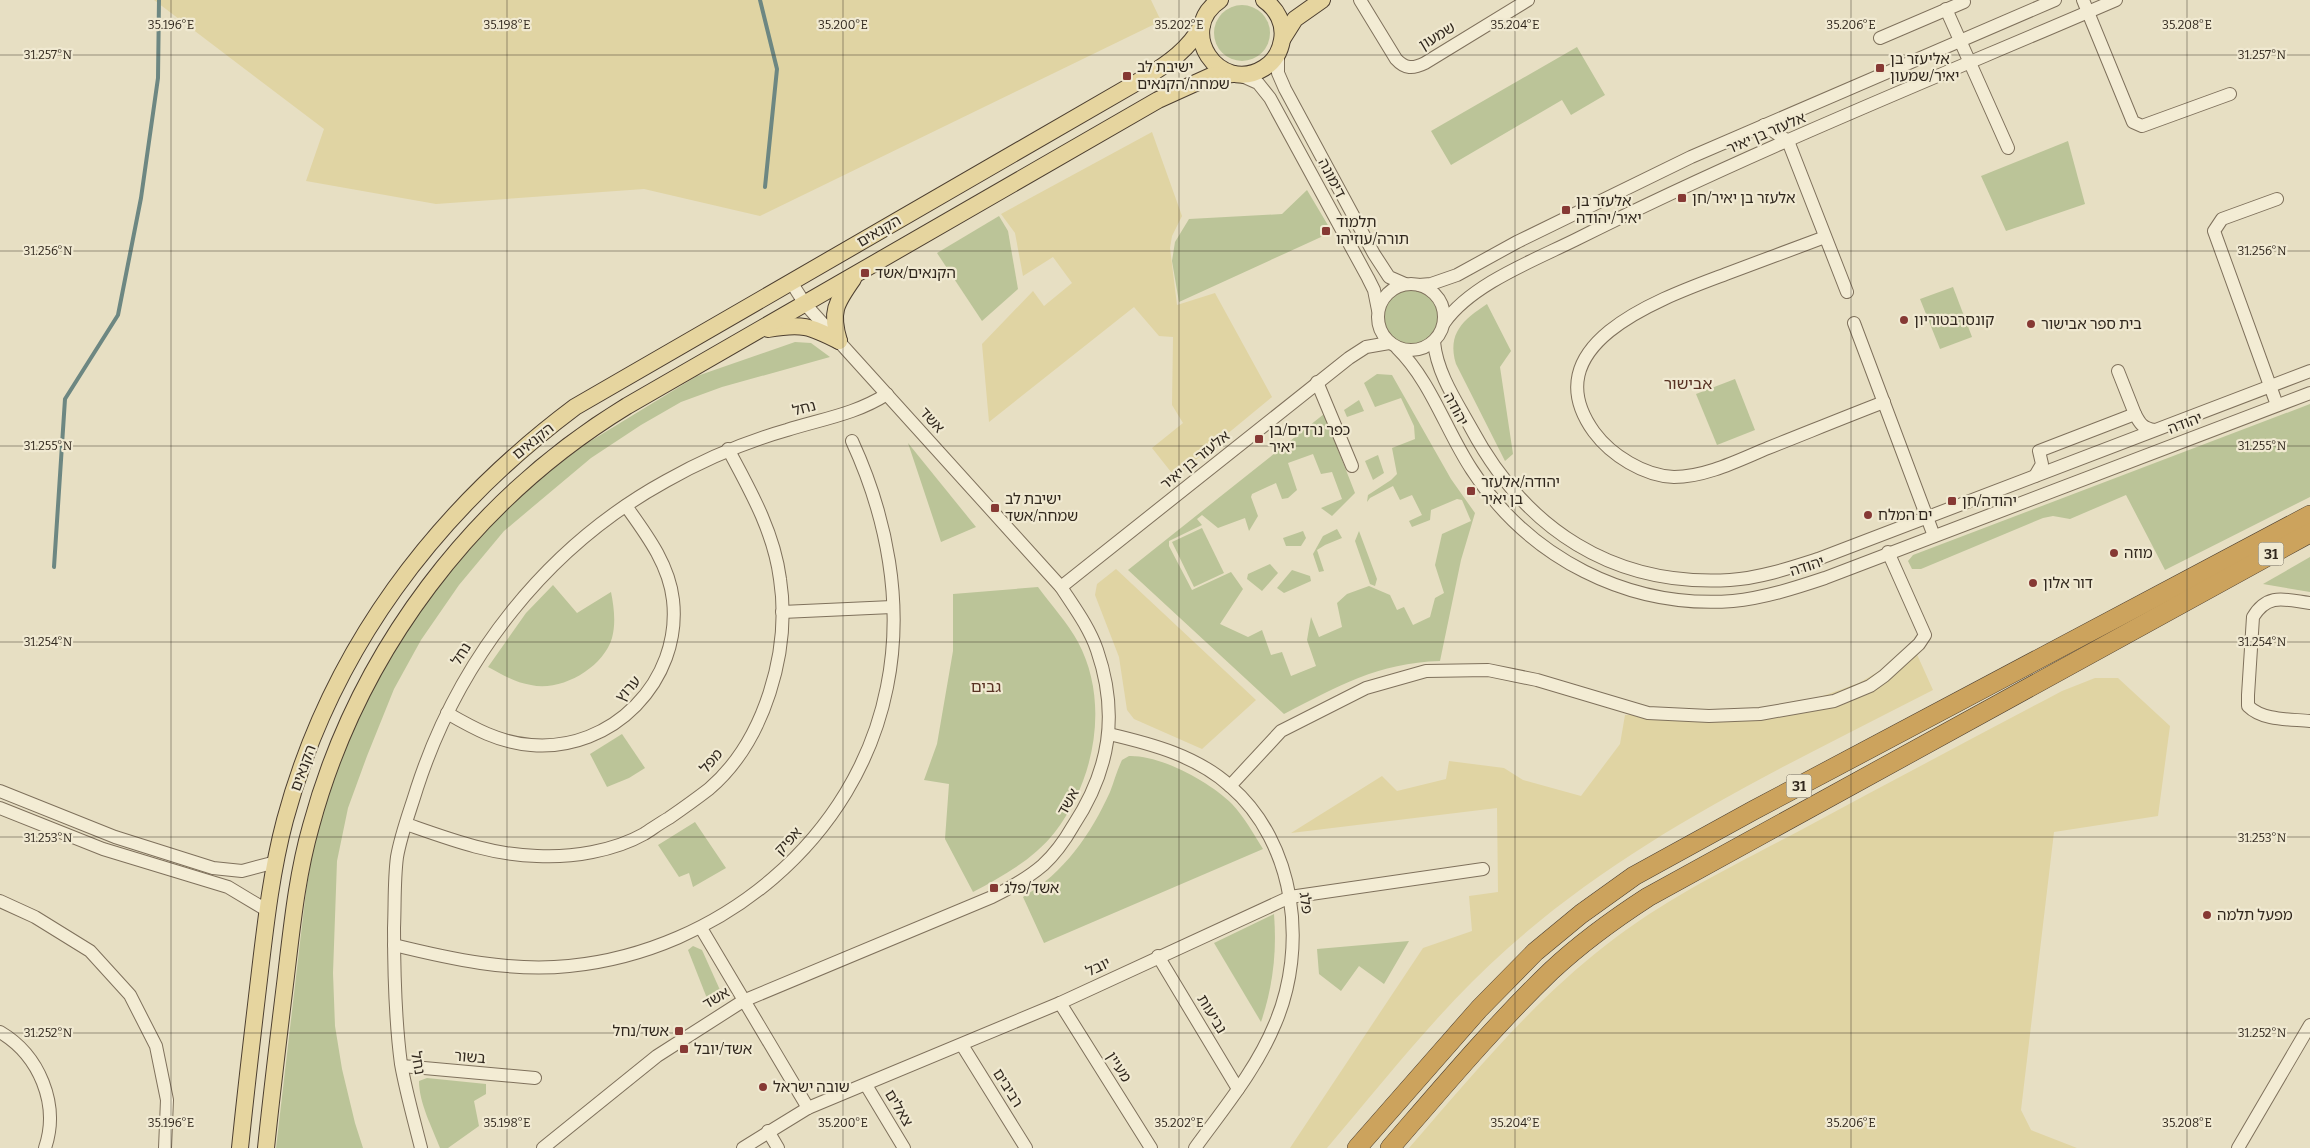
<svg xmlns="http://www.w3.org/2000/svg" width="2310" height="1148" viewBox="0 0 2310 1148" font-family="Bitter,'Noto Sans Hebrew',serif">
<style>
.green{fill:#bbc498}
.sand{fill:#e0d4a3}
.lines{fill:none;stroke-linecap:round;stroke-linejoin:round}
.stream{stroke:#6d8782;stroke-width:4}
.minor-casing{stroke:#7f715c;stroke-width:14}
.major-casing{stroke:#4d3f30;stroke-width:18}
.highway-casing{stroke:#4d3f30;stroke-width:20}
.minor{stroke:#f3ecd4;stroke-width:12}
.major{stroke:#e6d59f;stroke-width:16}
.highway{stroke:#cca35d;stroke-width:19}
.ticks{fill:none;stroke:#31281e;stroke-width:1;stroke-opacity:0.45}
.poi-dot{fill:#863934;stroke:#f0e9d1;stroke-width:2}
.labels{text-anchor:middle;stroke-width:4.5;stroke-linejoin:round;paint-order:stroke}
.shield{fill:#f0e9d1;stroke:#6a6254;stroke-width:1}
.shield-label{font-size:14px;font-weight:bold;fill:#31281e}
.street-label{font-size:15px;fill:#31281e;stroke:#f0e9d1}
.poi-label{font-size:15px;fill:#31281e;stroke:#f0e9d1;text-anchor:start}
.neighbourhood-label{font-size:16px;fill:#583223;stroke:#f0e9d1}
.ticks-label{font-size:12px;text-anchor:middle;fill:#31281e;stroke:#f0e9d1;stroke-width:4.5;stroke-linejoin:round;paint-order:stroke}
</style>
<rect width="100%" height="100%" fill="#e7dfc3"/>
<g class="green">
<circle cx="1242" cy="33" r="28"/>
<polygon points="1577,47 1605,95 1571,115 1562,100 1451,165 1431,131"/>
<polygon points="2068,141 2085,204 2006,231 1981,176"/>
<polygon points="1307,190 1332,232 1179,302 1172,261 1175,242 1189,219 1282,214"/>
<polygon points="999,216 1008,231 1018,289 982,321 937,253"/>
<polygon points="1953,287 1972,337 1940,349 1920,299"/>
<circle cx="1411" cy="317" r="28"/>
<path d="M 1487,304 L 1511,351 L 1500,367 L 1513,454 L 1505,461 L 1456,364 C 1447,333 1463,320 1487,304 Z"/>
<polygon points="795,342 811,343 830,357 722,387 681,402 641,425 591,458 504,531 459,585 421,640 394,689 367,756 348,808 337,861 333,973 335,1026 342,1069 355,1123 363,1148 276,1148 306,891 317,825 347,738 408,625 455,565 496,520 540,479 584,445 697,376"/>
<path d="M 1377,374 L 1392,375 L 1451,479 L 1475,513 L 1461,560 L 1440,661 C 1378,663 1338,686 1284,714 L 1128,570 L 1324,414 L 1355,493 L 1332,516 L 1321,508 L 1342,499 L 1332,472 L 1321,474 L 1313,454 L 1288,463 L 1297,490 L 1288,498 L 1282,499 L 1276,483 L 1252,494 L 1251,497 L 1258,516 L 1249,531 L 1245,518 L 1218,528 L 1202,515 L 1197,519 L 1202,525 L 1169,541 L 1169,546 L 1192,590 L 1231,572 L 1243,589 L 1220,624 L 1248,637 L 1262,630 L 1271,655 L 1282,652 L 1291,676 L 1316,666 L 1307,640 L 1311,617 L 1319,637 L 1342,627 L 1337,603 L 1347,594 L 1369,586 L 1390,595 L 1397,610 L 1404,607 L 1413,625 L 1430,617 L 1435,598 L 1444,593 L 1435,565 L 1442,534 L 1471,521 L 1462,500 L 1457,499 L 1431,510 L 1430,520 L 1412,527 L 1409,521 L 1422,515 L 1412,495 L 1400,500 L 1393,486 L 1370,498 L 1367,502 L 1368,495 L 1391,480 L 1397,474 L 1392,448 L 1415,439 L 1414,426 L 1401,398 L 1375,407 L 1364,383 Z"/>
<polygon points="1735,379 1755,430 1717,445 1696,394"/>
<polygon points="1359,400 1364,411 1347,417 1344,410"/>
<polygon points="2310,404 2310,497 2165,570 2126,495 2070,519 2053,516 2043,518 1921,569 1912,569 1908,561 1913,555"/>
<polygon points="908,443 976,527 941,542"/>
<polygon points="1378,455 1384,473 1373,480 1365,461"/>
<polygon points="1202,528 1224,573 1194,587 1172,542"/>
<polygon points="1337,529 1342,538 1325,545 1317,550 1324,571 1319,572 1313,554 1323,536"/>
<polygon points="1303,531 1306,538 1301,546 1286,546 1283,538"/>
<polygon points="1359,531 1377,579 1375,586 1370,584 1355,541"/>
<polygon points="2310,557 2310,592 2263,584"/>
<polygon points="1270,564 1278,573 1262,591 1247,579 1248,574"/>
<polygon points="1292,570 1310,576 1311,581 1284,593 1277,588"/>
<path d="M 553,585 L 577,613 L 611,592 C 614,607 616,623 612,638 C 603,668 561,692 531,685 C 516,683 501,674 488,667 L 526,613 Z"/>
<path d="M 1038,587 C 1051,605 1068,623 1078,642 C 1110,702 1095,780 1055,832 C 1034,859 1003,876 973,892 L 945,839 L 949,784 L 924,780 L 937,744 L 953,651 L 953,594 Z"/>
<polygon points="622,734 645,768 629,778 607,787 590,754"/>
<path d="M 1129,756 C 1161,755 1210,782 1232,804 C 1245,818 1253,833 1263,849 L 1044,943 L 1023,897 C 1064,873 1091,834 1110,792 C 1114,782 1117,770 1122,760 Z"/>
<polygon points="695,822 726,868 693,887 689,873 679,877 658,845"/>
<path d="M 1274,914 C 1277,952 1273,986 1261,1022 L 1214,943 Z"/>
<polygon points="1409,941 1384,984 1359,966 1341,991 1319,974 1317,949"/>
<polygon points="693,946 702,950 720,990 718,1000 710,1006 688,950"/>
<path d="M 427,1078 L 486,1084 L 486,1094 L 474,1101 L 479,1126 L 448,1148 L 440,1148 C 432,1127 419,1103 419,1081 Z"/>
</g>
<g class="sand">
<polygon points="154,0 1151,0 1161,21 760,216 644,189 436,204 306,181 324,129"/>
<polygon points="1152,132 1182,216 1172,236 1170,248 1177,305 1215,293 1272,397 1175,477 1152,448 1183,423 1172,405 1173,337 1159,336 1134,307 989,422 982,344 1033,291 1044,306 1072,283 1053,257 1023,276 1015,233 1001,214"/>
<polygon points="1116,569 1256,700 1202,749 1134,719 1127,710 1119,657 1095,595 1097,584"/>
<path d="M 1915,650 L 1933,690 C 1784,767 1635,835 1508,948 C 1441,1007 1385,1080 1327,1148 L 1290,1148 L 1423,948 L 1472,931 L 1469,896 L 1498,892 L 1497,808 L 1291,833 L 1382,776 L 1397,791 L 1446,779 L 1449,761 L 1504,768 L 1523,780 L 1581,796 L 1620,744 L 1625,715 L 1723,715 L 1795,706 L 1859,683 Z"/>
<path d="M 2095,678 L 2118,678 L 2170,726 L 2158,816 L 2054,832 L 2021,1110 L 2031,1130 L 2077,1148 L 1409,1148 C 1471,1077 1531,1003 1606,945 C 1666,898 1735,865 1801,830 C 1888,783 1975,737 2062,691 Z"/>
</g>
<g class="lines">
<g class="stream">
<polyline points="760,0 777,69 765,187"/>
<polyline points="54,567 65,399 118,315 141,198 158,78 159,0"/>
</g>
<g class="minor-casing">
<g id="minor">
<path d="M 1360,0 L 1396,59 C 1405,69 1413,69 1425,63 L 1528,0"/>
<polyline points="2083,0 2133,122 2142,126 2230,94"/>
<polyline points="1946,9 2008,148"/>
<polyline points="1880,38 1964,2"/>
<polyline points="1278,52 1278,73 1285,89 1374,254 1389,277 1405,284"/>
<polyline points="1240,75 1258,83 1270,98 1368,278 1374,290 1378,310"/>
<polyline points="1764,125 1788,141 1847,292"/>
<polyline points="2277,199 2222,219 2214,231 2277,405"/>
<path d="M 1825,237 C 1792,249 1759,262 1726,274 C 1665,297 1530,343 1594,432 C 1611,455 1644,476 1674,477 C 1706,477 1739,460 1768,448 C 1806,433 1845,417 1884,402"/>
<circle cx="1411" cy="317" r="33"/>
<polyline points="1419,285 1431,284 1457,275 1517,242 1691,157 2055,0"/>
<path d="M 1444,323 C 1471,284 1535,260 1577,239 C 1752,151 1935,78 2116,0"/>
<polyline points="1854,323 1934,536"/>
<path d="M 1434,342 C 1437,373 1456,401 1471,428 C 1525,529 1613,587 1730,580 C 1760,578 1790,568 1818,559 L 2310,371"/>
<path d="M 1397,348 C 1431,381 1446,431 1472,470 C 1529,558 1628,609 1733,601 C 1764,598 1795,588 1825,578 L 2310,393"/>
<polyline points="2118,371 2135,414"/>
<polyline points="1317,382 1352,466"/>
<path d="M 2035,476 L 2042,464 L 2039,451 L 2135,414 C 2140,424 2143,428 2154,430"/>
<polyline points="1061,587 1349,358 1366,347 1389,343"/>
<path d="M 2310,603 C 2286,600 2268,592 2253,617 L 2248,695 L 2248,706 C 2263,721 2290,719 2310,721"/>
<polyline points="782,612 892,607"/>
<path d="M 447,713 C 473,728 500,743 531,745 C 612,752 682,681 673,600 C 669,564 646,534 626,506"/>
<path d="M 1109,734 C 1152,744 1197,756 1230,786 C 1296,843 1308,947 1275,1024 C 1256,1070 1224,1108 1195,1148"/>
<polyline points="1230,786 1281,731 1366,688 1426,671 1488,670 1537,680 1648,713 1709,716 1760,714 1834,701 1870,686 1884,676 1919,644 1925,635 1888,552"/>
<polyline points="0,791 115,837 213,868 242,871 276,862"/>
<polyline points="0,808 103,849 228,887 268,911"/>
<path d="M 406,824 C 449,839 491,855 537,856 C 571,858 614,851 644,834 C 652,829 660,823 669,818 C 682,809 696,799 709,789 C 765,741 791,650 780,579 C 774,532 750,490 728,449"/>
<polyline points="0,901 35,917 90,951 130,995 156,1046 167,1100 165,1148"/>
<polyline points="701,928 808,1108"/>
<path d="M 394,945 C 451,959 510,972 569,966 C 720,951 857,839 887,687 C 904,604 887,517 852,441"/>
<polyline points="1158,956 1238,1089"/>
<polyline points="1060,1003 1151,1148"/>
<path d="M 0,1032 C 39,1055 60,1104 45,1148"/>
<polyline points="962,1045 1026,1148"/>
<polyline points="402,1066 535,1078"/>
<polyline points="866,1085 904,1148"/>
<polyline points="768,1131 778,1148"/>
<path d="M 421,1148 C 414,1120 406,1092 401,1064 C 395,1019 394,973 394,928 C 395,904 394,880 397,857 C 401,834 410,811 417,788 C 459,659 546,547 666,481 C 705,459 745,442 787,430 C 822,419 856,414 887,394"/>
<path d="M 543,1148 L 657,1056 L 743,1001 L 992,897 C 1010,888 1028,878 1043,865 C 1055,854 1065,840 1073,826 C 1110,770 1119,714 1097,650 C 1089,627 1074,607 1061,587 L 805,304 L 791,282"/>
<polyline points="743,1148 808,1108 1060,1003 1290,897 1483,869"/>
<polyline points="2238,1148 2310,1025"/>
</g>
</g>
<g class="major-casing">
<g id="major">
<path d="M 1220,0 C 1175,30 1219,96 1264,68 C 1274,62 1280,52 1282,40 C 1285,24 1277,9 1264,0"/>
<polyline points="1283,38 1295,19 1322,0"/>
<path d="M 768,329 C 802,323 810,326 839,341"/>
<path d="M 839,341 C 830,312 836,303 853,279"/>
<path d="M 240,1148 C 246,1089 253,1030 260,971 C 266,920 272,869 285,820 C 331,649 435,512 575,407 L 1146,77 C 1169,63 1189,49 1202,25"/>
<path d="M 266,1148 C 272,1090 279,1033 286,976 C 292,926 297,875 311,826 C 358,652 473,500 627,406 L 1158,100 L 1211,76 L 1233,74"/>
</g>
</g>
<g class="highway-casing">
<g id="highway">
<polyline points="1357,1148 1479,1009 1535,952 1581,914 1634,876 1754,810 2310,515"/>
<path d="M 1390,1148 C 1442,1088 1494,1026 1551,971 C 1581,943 1614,919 1648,897 L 2310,533"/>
</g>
</g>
<use href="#minor" class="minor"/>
<use href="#major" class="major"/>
<use href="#highway" class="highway"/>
</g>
<path class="ticks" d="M 171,0 L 171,1148M 507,0 L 507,1148M 843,0 L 843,1148M 1179,0 L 1179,1148M 1515,0 L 1515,1148M 1851,0 L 1851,1148M 2187,0 L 2187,1148M 0,55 L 2310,55M 0,251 L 2310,251M 0,446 L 2310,446M 0,642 L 2310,642M 0,837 L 2310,837M 0,1033 L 2310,1033"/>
<g class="poi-dot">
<rect x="1875" y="63" width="10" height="10" rx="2.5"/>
<rect x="1122" y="71" width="10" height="10" rx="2.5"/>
<rect x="1677" y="193" width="10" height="10" rx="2.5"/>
<rect x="1561" y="205" width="10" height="10" rx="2.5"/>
<rect x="1321" y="226" width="10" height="10" rx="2.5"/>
<rect x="860" y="268" width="10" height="10" rx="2.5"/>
<circle cx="1904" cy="320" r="5"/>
<circle cx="2031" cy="324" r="5"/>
<rect x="1254" y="434" width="10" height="10" rx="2.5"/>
<rect x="1466" y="486" width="10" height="10" rx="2.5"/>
<rect x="1947" y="496" width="10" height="10" rx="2.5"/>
<rect x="990" y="503" width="10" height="10" rx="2.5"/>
<circle cx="1868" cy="515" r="5"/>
<circle cx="2114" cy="553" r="5"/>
<circle cx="2033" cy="583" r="5"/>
<rect x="989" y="883" width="10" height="10" rx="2.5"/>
<circle cx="2207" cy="915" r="5"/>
<rect x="674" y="1026" width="10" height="10" rx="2.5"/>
<rect x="679" y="1044" width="10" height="10" rx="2.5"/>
<circle cx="763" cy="1087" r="5"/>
</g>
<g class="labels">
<g class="shield">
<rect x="2258.5" y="542.5" width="25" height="23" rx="4"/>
<rect x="1786.5" y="774.5" width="25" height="23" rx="4"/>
</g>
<g class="shield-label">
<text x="2271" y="559">31</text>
<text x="1799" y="791">31</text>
</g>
<g class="street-label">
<text transform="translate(1437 36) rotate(-31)" y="5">שמעון</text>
<text transform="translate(1766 133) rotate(-23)" y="5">אלעזר בן יאיר</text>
<text transform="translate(1332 178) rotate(62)" y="5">דימונה</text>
<text transform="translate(879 231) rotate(-30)" y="5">הקנאים</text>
<text transform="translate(804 408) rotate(-15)" y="5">נחל</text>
<text transform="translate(1456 409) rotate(62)" y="5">יהודה</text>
<text transform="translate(932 420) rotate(48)" y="5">אשד</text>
<text transform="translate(2185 423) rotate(-21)" y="5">יהודה</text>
<text transform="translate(533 441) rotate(-39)" y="5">הקנאים</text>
<text transform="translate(1195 460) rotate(-39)" y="5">אלעזר בן יאיר</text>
<text transform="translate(1807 566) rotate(-18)" y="5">יהודה</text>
<text transform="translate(461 654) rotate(-58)" y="5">נחל</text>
<text transform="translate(628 689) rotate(-48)" y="5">ערוץ</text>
<text transform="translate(711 761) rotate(-50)" y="5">מפל</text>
<text transform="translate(303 768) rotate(-70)" y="5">הקנאים</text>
<text transform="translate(1068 802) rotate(-61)" y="5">אשד</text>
<text transform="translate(788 841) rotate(-47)" y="5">אפיק</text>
<text transform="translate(1306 903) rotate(82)" y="5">פלג</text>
<text transform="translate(1098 967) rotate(-25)" y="5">יובל</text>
<text transform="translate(716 998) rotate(-31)" y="5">אשד</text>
<text transform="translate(1212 1014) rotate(59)" y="5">נביעות</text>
<text transform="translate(470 1057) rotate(5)" y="5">בשור</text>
<text transform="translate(418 1063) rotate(80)" y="5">נחל</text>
<text transform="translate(1119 1067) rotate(58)" y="5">מעיין</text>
<text transform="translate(1008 1088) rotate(58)" y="5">רביבים</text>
<text transform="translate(899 1108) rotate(59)" y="5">צאלים</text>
</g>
<g class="poi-label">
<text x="1890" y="64">אליעזר בן<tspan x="1890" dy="17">יאיר/שמעון</tspan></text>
<text x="1137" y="72">ישיבת לב<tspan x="1137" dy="17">שמחה/הקנאים</tspan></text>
<text x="1692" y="203">אלעזר בן יאיר/חן</text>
<text x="1576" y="206">אלעזר בן<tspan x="1576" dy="17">יאיר/יהודה</tspan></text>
<text x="1336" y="227">תלמוד<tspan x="1336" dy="17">תורה/עוזיהו</tspan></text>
<text x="875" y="278">הקנאים/אשד</text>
<text x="1914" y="325">קונסרבטוריון</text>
<text x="2041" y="329">בית ספר אבישור</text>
<text x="1269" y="435">כפר נרדים/בן<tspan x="1269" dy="17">יאיר</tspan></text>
<text x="1481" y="487">יהודה/אלעזר<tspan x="1481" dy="17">בן יאיר</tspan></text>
<text x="1005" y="504">ישיבת לב<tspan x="1005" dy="17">שמחה/אשד</tspan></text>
<text x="1962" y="506">יהודה/חן</text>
<text x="1878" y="520">ים המלח</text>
<text x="2124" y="558">מוזה</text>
<text x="2043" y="588">דור אלון</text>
<text x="1004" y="893">אשד/פלג</text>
<text x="2217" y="920">מפעל תלמה</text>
<text x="669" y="1036" text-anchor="end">אשד/נחל</text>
<text x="694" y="1054">אשד/יובל</text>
<text x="773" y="1092">שובה ישראל</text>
</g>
<g class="neighbourhood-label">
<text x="1688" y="389">אבישור</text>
<text x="986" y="692">גבים</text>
</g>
</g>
<g class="ticks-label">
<text x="171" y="29">35.196°E</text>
<text x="507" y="29">35.198°E</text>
<text x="843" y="29">35.200°E</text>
<text x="1179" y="29">35.202°E</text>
<text x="1515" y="29">35.204°E</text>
<text x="1851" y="29">35.206°E</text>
<text x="2187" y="29">35.208°E</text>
<text x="48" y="59">31.257°N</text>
<text x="2262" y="59">31.257°N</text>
<text x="48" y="255">31.256°N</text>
<text x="2262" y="255">31.256°N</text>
<text x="48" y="450">31.255°N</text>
<text x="2262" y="450">31.255°N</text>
<text x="48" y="646">31.254°N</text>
<text x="2262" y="646">31.254°N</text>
<text x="48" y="842">31.253°N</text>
<text x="2262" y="842">31.253°N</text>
<text x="48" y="1037">31.252°N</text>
<text x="2262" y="1037">31.252°N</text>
<text x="171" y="1127">35.196°E</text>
<text x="507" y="1127">35.198°E</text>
<text x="843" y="1127">35.200°E</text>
<text x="1179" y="1127">35.202°E</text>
<text x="1515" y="1127">35.204°E</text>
<text x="1851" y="1127">35.206°E</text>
<text x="2187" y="1127">35.208°E</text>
</g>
</svg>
